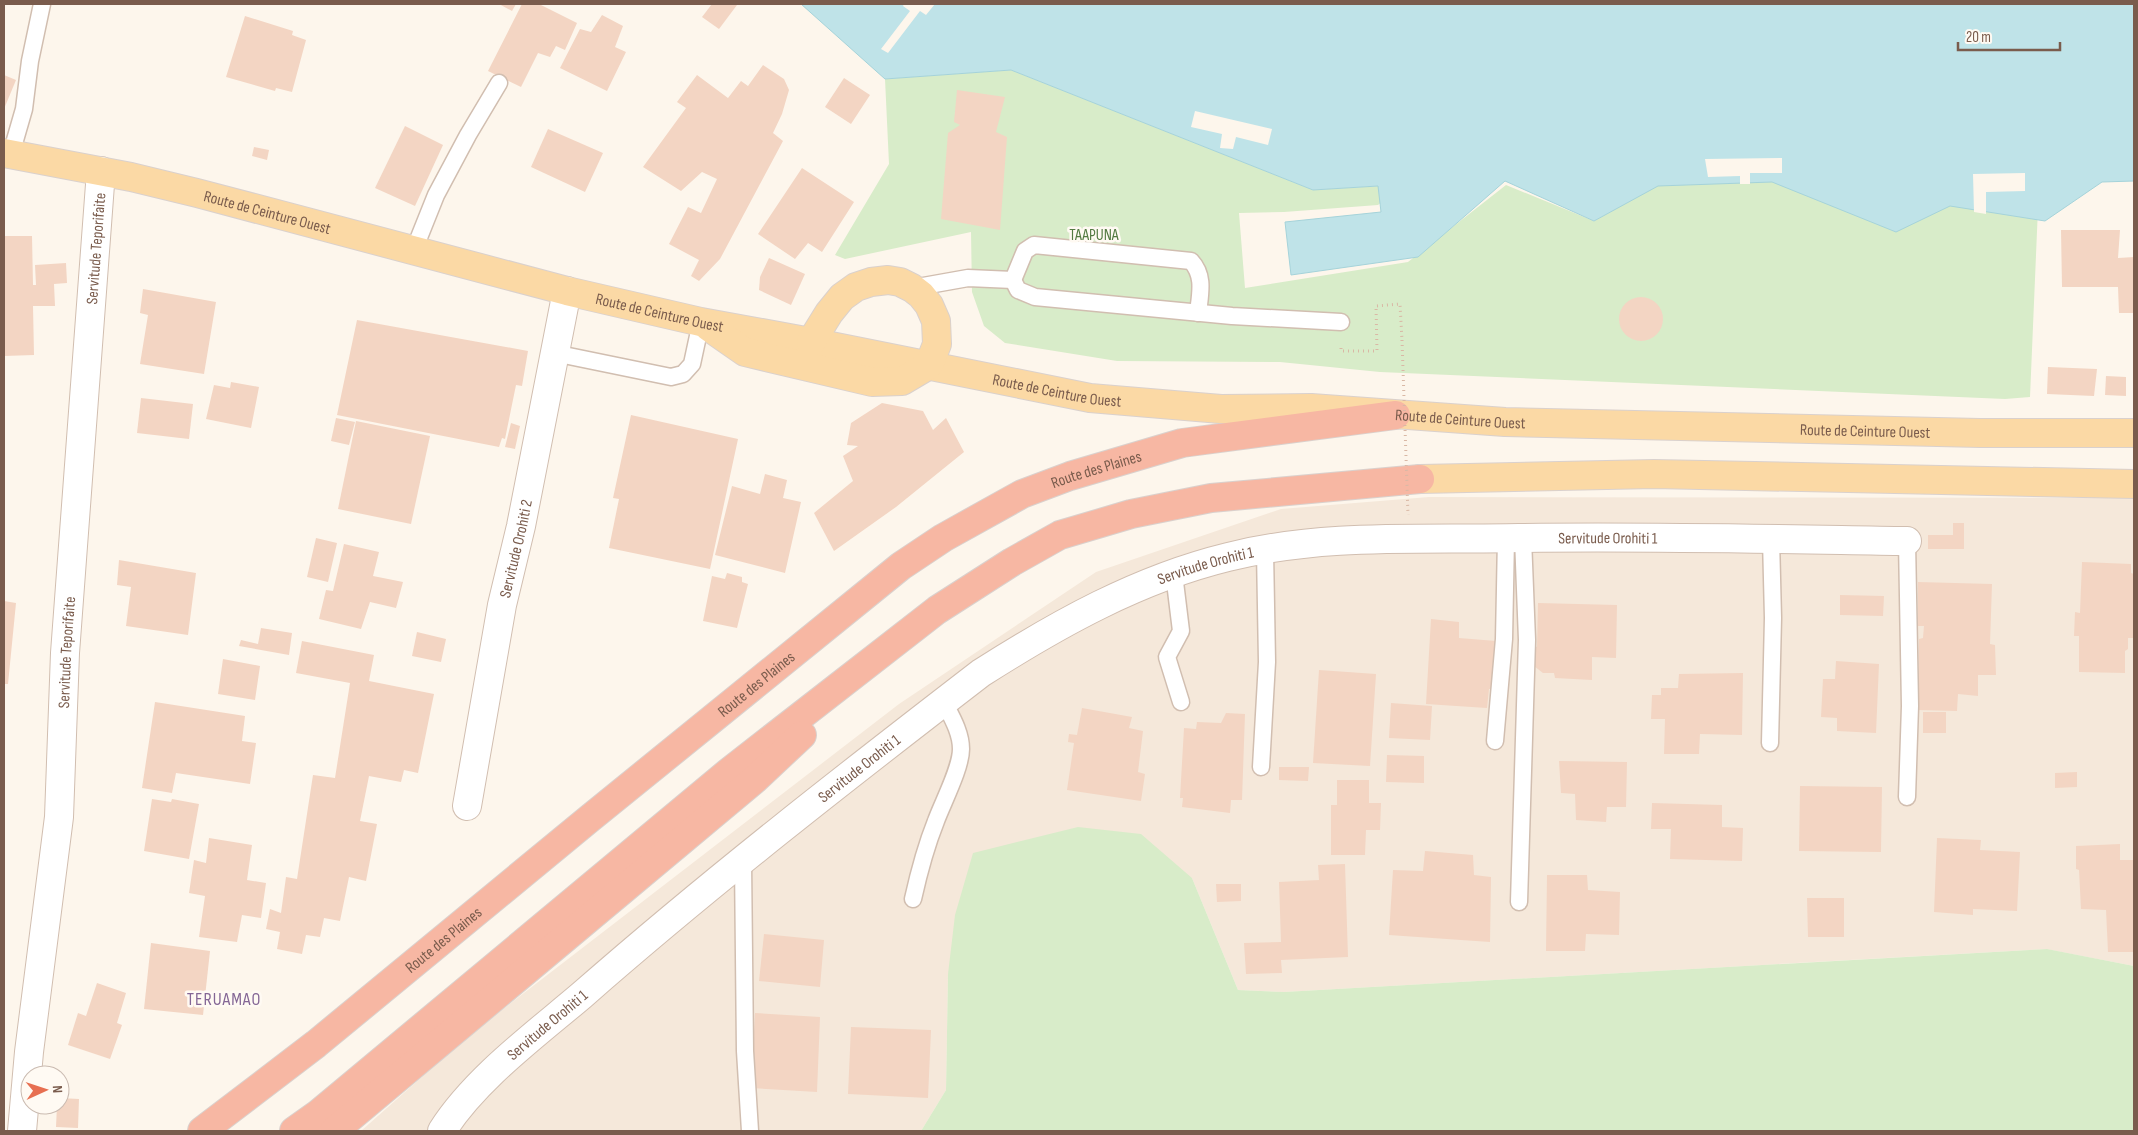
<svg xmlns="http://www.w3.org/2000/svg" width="2138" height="1135" viewBox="0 0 2138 1135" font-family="'Sofia Sans Condensed',sans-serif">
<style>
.residential{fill:#f5e8da}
.green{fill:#d8ecc9}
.water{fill:#bfe3e8;stroke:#a5d3da}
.pier{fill:#fdf6ec}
.building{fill:#f3d5c3}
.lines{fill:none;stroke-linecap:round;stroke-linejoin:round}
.lane-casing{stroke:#d1beb0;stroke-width:19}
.street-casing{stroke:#d1beb0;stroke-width:30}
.primary-casing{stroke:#dad1cd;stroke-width:30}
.highway-casing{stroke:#dad1cd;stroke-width:30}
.path{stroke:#d9b8a5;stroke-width:3;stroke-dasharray:1 4;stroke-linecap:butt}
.lane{stroke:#fff;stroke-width:16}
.street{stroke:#fff;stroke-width:28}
.primary{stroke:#fbd9a5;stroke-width:28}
.highway{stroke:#f7b7a3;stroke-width:28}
.path-bridge{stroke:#d9b8a5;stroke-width:3;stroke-dasharray:1 4;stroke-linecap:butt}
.labels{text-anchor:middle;stroke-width:5;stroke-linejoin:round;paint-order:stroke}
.street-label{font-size:16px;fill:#7a5c4d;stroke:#fffaf3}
.park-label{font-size:16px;fill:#537a41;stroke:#fffaf3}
.neighbourhood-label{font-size:18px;letter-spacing:1px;fill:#846695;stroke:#fffaf3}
</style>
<rect width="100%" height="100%" fill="#fdf6ec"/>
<polygon class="residential" points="1429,497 2134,498 2134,966 2046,949 1284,992 1238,990 1192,878 948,974 946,1090 921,1131 361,1131 468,1036 899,704 1096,572 1281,509"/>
<g class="green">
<polygon points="1011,70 1313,190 1379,186 1384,200 1378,205 1284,212 1239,213 1245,288 1408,262 1506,185 1594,221 1700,157 2038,208 2030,397 2005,399 1380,372 1280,362 1117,361 1005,343 984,326 972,292 971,232 845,259 835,255 889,164 885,79"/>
<polygon points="1078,827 1141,834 1192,878 1238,990 1284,992 2047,949 2134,966 2134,1131 921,1131 946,1090 948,974 955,915 973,853"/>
</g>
<polygon class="water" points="801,4 2134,4 2134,181 2102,182 2045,221 1950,206 1896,232 1772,182 1658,186 1594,221 1505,181 1418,257 1291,275 1285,222 1381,212 1378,186 1313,190 1011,70 885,79"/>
<g class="pier">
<polygon points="904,4 935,4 926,15 920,11 888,53 881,49 910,11 903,6"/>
<polygon points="1195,111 1272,129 1268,145 1236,137 1233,149 1220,148 1222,134 1191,127"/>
<polygon points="1782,158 1782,173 1750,173 1750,184 1740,184 1740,176 1708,177 1705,159"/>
<polygon points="2025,173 2025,191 1986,192 1986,214 1974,212 1973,174"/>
</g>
<g class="building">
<polygon points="499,4 516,4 512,11"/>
<polygon points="522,4 539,4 577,23 565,50 556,46 550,57 538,53 521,87 488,71"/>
<polygon points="712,4 737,5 719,29 702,17"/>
<polygon points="602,15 623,26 615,47 626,52 607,91 560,68 580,29 591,32"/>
<polygon points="245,16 293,31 292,35 306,40 292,92 276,88 275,91 226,77"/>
<polygon points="763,65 784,79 789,90 782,114 773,133 783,141 720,259 699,281 691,276 699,260 669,244 688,207 701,213 717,179 702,172 681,191 643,167 686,108 677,102 697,75 728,98 741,81 748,86"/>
<polygon points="4,75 16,80 4,109"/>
<polygon points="844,78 870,95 851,124 825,107"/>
<polygon points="957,90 1005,97 996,132 1007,137 1000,230 941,219 948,133 960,125 954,122"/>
<polygon points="405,126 443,145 415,206 375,188"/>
<polygon points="548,129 603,153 585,192 531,167"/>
<polygon points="254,147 269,150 267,160 252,156"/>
<polygon points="802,168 854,202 822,252 808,243 795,259 758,234"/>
<polygon points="2061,230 2120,230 2118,258 2134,257 2134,313 2119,313 2118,287 2062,287"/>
<polygon points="4,236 32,236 33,285 36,285 35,265 66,263 67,283 54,284 55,306 33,306 34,355 4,356"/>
<polygon points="769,258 805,274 791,305 759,290 760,277"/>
<polygon points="143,289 216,302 204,374 140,364 148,315 140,313"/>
<circle cx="1641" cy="319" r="22"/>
<polygon points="357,320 528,351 522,386 516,385 505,439 502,438 499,447 337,415"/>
<polygon points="2048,367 2097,369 2094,396 2047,394"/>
<polygon points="2106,376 2126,377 2126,396 2105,395"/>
<polygon points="231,382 259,387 251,428 206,419 214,385 230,388"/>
<polygon points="141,398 193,404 189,439 137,433"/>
<polygon points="882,403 923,411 933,430 946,418 964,452 896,507 834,551 814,513 853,481 843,456 858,446 847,445 851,423"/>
<polygon points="631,415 738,439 710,569 609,548 619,499 613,498"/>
<polygon points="336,418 355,422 349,445 331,441"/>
<polygon points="356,421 430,436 411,524 338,509"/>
<polygon points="511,423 520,426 515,449 505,447"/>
<polygon points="765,474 787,480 783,498 801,502 785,573 715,555 732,486 760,494"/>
<polygon points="1953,523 1964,523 1964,549 1928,549 1928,535 1953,535"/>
<polygon points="316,538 337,543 328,582 307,577"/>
<polygon points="344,544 379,552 373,576 403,582 396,608 370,602 361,629 319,619 326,590 333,591"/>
<polygon points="119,560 196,573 188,635 126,626 131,587 117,585"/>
<polygon points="2082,562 2131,564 2131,573 2134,574 2134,638 2128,638 2128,649 2125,651 2125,673 2079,672 2079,636 2074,636 2075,612 2080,613"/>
<polygon points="727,573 742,577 742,582 748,584 737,628 703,621 712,576 725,579"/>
<polygon points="1918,582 1992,584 1990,644 1995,645 1996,675 1978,675 1978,696 1958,694 1957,711 1918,710 1919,639 1923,638 1924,626 1918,626"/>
<polygon points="1840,595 1884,596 1883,616 1840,615"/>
<polygon points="4,601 16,603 8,684 4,684"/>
<polygon points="1538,603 1617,605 1616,658 1592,657 1592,680 1555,678 1554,673 1543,673 1534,666 1534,646 1537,647"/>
<polygon points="1431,619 1459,622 1459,638 1496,641 1494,689 1489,689 1487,708 1426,704"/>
<polygon points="261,628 292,633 289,655 239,646 241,640 258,644"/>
<polygon points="417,632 446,639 441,662 412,656"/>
<polygon points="302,641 374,655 369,681 434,694 418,773 404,770 401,782 369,776 360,821 377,824 366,881 349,877 340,921 324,918 320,937 306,935 302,954 277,949 280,932 266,929 270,909 281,913 286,877 297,879 313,775 335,778 350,683 296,673"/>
<polygon points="223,659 260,666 255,700 218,694"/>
<polygon points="1836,661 1879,664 1876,733 1837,731 1837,718 1821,717 1823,679 1835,679"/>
<polygon points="1319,670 1376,674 1370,766 1313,763"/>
<polygon points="1743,673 1742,735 1700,734 1699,754 1664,754 1665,719 1651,719 1652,695 1661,695 1661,688 1678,688 1679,674"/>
<polygon points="155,702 245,716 242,741 256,743 250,784 176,773 172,793 142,788"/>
<polygon points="1391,703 1432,706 1430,740 1389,738"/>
<polygon points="1082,708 1132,717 1129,728 1143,731 1138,772 1145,774 1141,801 1067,790 1074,743 1068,742 1069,734 1077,735"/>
<rect x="1923" y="712" width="23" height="21"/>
<polygon points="1226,713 1245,714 1242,800 1231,800 1230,813 1182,807 1183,798 1180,798 1184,728 1196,729 1197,722 1221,723"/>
<polygon points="1387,755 1424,756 1424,783 1386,782"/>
<polygon points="1559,761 1627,762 1626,807 1607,807 1606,822 1576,820 1575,794 1561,793"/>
<polygon points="1279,767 1309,767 1308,781 1279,780"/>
<polygon points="2077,772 2077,787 2055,788 2055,773"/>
<polygon points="1337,780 1369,780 1369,803 1381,803 1380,830 1366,830 1365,855 1331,855 1331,805 1337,805"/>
<polygon points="1800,786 1882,787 1881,852 1799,851"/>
<polygon points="152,799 171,802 172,799 199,804 189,859 144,851"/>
<polygon points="1652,803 1722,805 1722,827 1743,828 1742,861 1670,859 1671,829 1651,829"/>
<polygon points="209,838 252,845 247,880 266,883 261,918 242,915 237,942 199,937 205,896 189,893 194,860 206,863"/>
<polygon points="1937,838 1981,840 1980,850 2020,852 2017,911 1973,909 1973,915 1934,912"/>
<polygon points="2120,844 2120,860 2134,860 2134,952 2108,952 2106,910 2081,909 2079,870 2076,869 2076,846"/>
<polygon points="1425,851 1473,855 1474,875 1491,877 1490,942 1389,935 1393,870 1423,871"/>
<polygon points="1345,864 1348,957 1281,960 1282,973 1246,974 1244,943 1281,942 1279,882 1319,880 1318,865"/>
<polygon points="1547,875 1587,875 1588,890 1620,892 1619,935 1586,934 1585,951 1546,951"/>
<polygon points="1216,884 1241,884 1241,901 1217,902"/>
<polygon points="1807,898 1844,898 1844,937 1808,937"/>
<polygon points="764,934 824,940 820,987 759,981"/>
<polygon points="151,943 210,951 203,1015 144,1009"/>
<polygon points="97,983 126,993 117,1023 122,1025 110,1059 68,1045 78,1013 86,1016"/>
<polygon points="755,1013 820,1017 817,1092 751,1088"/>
<polygon points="851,1027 931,1030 928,1098 848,1094"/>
<polygon points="60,1098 79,1099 78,1128 56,1127 57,1105 60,1105"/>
</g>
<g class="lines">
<g class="lane-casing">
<g id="lane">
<polyline points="11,154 24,109 30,61 42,4"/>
<polyline points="414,250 436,195 468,135 499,83"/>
<polyline points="1013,280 1018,290 1035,297 1232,316 1341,322"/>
<path d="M 1013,280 L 1025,251 L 1034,245 L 1191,261 C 1205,276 1200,294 1198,313"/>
<polyline points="912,288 968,278 1013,280"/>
<polyline points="554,353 671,377 683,374 692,364 701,322"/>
<polyline points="1907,541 1910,706 1907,797"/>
<polyline points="1174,574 1181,631 1167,657 1181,702"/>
<polyline points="1495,741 1504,639 1506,538"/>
<polyline points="1770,743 1773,618 1771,539"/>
<polyline points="1261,767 1267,662 1265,551"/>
<polyline points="743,861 745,1051 750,1131"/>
<path d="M 913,899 C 919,872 926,846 936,821 C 943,802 961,768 961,749 C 961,732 951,716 944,702"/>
<polyline points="1519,902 1527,640 1523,538"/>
</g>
</g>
<g class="street-casing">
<g id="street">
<path id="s1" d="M 467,806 L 502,605 L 521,526 L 567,291"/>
<path id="s2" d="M 22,1131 L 29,1052 L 59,817 L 65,653 L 101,171"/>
<path id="s3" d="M 442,1131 C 475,1079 535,1035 582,995 C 711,882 846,777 981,673 C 1058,624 1138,579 1228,557 C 1323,533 1421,540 1519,538 C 1648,536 1777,539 1907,541"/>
</g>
</g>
<g class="primary-casing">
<g id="primary">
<path id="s4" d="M 4,153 L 131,177 L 197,193 L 567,291 L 701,322 L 811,342 L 1090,398 L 1221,409 L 1311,408 L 1505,422 L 1980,433 L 2134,433"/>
<polyline points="709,327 745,352 872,382 902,381 929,365 937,344 936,321 929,305 921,295 912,288 900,282 888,280 871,282 856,287 842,297 829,313 811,342"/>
<polyline points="1420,479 1654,474 2134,484"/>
</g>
</g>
<g class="highway-casing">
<g id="highway">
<path id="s5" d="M 202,1131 L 316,1044 L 589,819 L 901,566 L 943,538 L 1022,494 L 1070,476 L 1182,443 L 1396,415"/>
<polyline points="294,1131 318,1114 730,771 937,610 1012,562 1060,535 1131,514 1211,498 1420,479"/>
<polyline points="334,1131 754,780 802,735"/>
</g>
</g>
<polyline class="path" points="1341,348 1341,351 1377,351 1376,306 1400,304 1402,340"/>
<use href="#lane" class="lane"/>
<use href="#street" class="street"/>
<use href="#primary" class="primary"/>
<use href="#highway" class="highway"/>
<polyline class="path-bridge" points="1402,340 1408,515"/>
</g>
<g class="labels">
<g class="street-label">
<text dy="6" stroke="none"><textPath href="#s4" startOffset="270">Route de Ceinture Ouest</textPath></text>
<text dy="6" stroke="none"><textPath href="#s2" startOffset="886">Servitude Teporifaite</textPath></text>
<text dy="6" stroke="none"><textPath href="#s4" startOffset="675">Route de Ceinture Ouest</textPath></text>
<text dy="6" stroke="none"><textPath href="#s4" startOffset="1080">Route de Ceinture Ouest</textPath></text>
<text dy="6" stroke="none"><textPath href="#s4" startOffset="1485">Route de Ceinture Ouest</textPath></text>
<text dy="6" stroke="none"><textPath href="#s4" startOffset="1890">Route de Ceinture Ouest</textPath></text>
<text dy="6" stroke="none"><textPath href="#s5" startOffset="1118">Route des Plaines</textPath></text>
<text dy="6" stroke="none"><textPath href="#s3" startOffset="1364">Servitude Orohiti 1</textPath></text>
<text dy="6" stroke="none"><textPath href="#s1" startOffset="262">Servitude Orohiti 2</textPath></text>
<text dy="6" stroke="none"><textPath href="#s3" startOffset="959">Servitude Orohiti 1</textPath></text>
<text dy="6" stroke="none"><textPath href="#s2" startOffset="481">Servitude Teporifaite</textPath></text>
<text dy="6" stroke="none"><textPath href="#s5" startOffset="712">Route des Plaines</textPath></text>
<text dy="6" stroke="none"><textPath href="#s3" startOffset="554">Servitude Orohiti 1</textPath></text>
<text dy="6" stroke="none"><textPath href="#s5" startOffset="308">Route des Plaines</textPath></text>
<text dy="6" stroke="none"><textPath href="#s3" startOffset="150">Servitude Orohiti 1</textPath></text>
</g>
<g class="park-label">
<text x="1094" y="240">TAAPUNA</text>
</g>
<g class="neighbourhood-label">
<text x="224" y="1005">TERUAMAO</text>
</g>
</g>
<rect width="2138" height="1135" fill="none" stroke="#7a5c4d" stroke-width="10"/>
<g transform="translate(45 1090) rotate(87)"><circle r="24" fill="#fffaf3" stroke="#cabbb1"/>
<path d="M0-4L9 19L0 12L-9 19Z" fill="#e76f51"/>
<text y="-8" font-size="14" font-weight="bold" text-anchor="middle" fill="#7a5c4d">N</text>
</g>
<path d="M1958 42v8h102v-8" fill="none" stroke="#7a5c4d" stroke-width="2.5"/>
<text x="1966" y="42" font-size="15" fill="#7a5c4d" stroke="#fffaf3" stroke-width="4" paint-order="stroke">20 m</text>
</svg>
